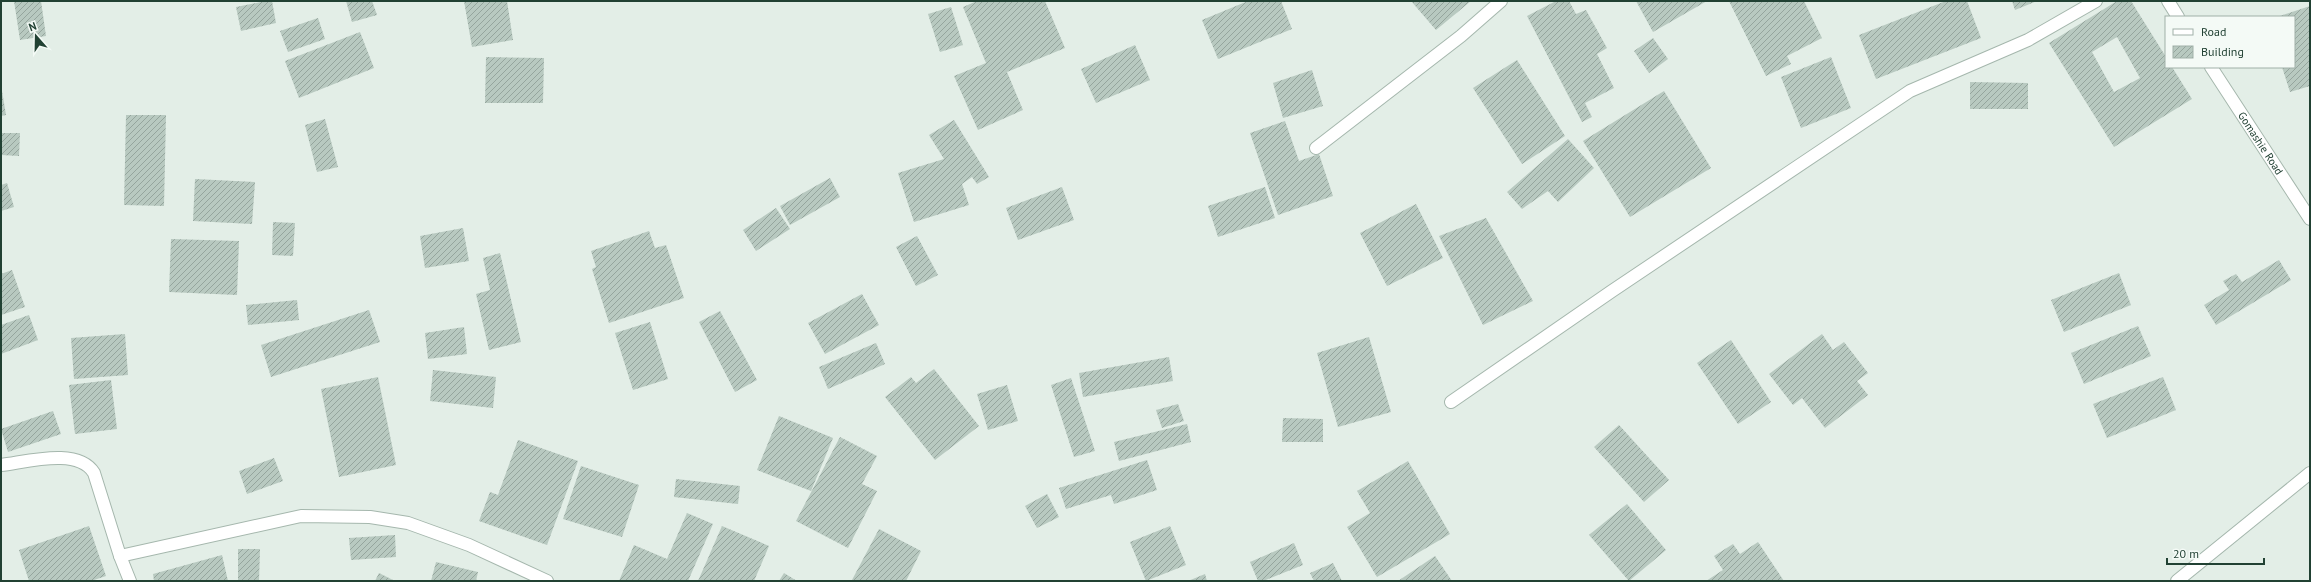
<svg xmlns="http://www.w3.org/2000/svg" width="2311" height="582" viewBox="0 0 2311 582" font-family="'PT Sans',sans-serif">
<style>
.building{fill:url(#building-hatch);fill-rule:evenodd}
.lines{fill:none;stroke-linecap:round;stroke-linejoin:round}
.minor-casing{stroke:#a5b7ad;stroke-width:14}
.minor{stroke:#fff;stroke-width:12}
.labels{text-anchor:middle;stroke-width:3.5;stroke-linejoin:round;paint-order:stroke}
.street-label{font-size:11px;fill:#214133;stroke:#f4faf6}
</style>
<defs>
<pattern id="building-hatch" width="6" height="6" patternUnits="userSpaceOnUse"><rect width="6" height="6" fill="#b8c9c0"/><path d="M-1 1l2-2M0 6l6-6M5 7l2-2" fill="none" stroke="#95a59d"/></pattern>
</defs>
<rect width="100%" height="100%" fill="#e3eee7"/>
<g class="building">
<polygon points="14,1 41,1 46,36 20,40"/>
<polygon points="266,1 272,1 276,23 241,31 236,7"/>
<polygon points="346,1 372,1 377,15 352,22"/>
<polygon points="464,1 507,1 513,40 472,47"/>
<polygon points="977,1 1045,1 1065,48 1007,72 1023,110 978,130 954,76 986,63 963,7"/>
<polygon points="1248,1 1281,1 1292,29 1218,59 1202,20"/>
<polygon points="1411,1 1471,1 1436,30"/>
<polygon points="1556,1 1569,1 1576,14 1586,10 1607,48 1597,54 1614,88 1585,103 1592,117 1582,122 1527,16"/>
<polygon points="1636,1 1707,1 1653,32"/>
<polygon points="1729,1 1804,1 1822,38 1787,56 1791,64 1766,76"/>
<polygon points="1946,1 1967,1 1981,38 1876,79 1859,35"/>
<polygon points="2012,1 2037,1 2015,10"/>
<path d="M 2117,1 L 2131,1 L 2166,57 L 2166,67 L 2172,67 L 2192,99 L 2114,147 L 2049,43 ZM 2117,37 L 2140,78 L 2114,92 L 2092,52 Z"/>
<polygon points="2310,6 2310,86 2290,92 2282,67 2294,67 2294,17 2277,17"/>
<polygon points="951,7 963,45 940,52 928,14"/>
<polygon points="318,18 325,39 288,52 280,31"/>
<polygon points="360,32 374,68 299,98 285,61"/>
<polygon points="1653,38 1668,59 1649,73 1634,51"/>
<polygon points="1135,45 1150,80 1096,103 1081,69"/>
<polygon points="486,57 544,58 543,103 485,103"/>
<polygon points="1831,57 1851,108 1801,128 1781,77"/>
<polygon points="1517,60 1565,136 1522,164 1473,88"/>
<polygon points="1312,70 1323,106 1283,118 1273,83"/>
<polygon points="1970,82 2028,83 2028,109 1970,109"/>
<polygon points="1,85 6,115 1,116"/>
<polygon points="1664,91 1711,168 1630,217 1583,141"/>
<polygon points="126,115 166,115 164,206 124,205"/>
<polygon points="325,119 338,167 317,172 305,125"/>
<polygon points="954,120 989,177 977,184 972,177 962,184 969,205 914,222 898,173 944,159 929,135"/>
<polygon points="1285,121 1299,161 1319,154 1333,196 1278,215 1250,133"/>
<polygon points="1,133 20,133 19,156 1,155"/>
<polygon points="1568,139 1594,168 1558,202 1548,191 1522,209 1507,192"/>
<polygon points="830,178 840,197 790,225 780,206"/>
<polygon points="195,179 255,182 252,224 193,221"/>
<polygon points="7,183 14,207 1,211 1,185"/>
<polygon points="1062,187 1074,220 1018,240 1006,208"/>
<polygon points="1265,187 1275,218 1218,237 1208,206"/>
<polygon points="1416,204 1443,258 1387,286 1360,233"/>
<polygon points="776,208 790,229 756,251 743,230"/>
<polygon points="1486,218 1533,301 1483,325 1439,236"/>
<polygon points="273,222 295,223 293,256 272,255"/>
<polygon points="463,228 469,261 425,268 420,236"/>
<polygon points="649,231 655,248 666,245 684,298 609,323 592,269 596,267 591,251"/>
<polygon points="917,236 938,275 916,286 896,247"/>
<polygon points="171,239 239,241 237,295 169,292"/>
<polygon points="500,253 521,342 489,350 476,294 490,290 483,258"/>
<polygon points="2279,260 2291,280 2216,325 2204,305 2229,290 2223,281 2236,274 2242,282"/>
<polygon points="12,270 25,307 1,315 1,274"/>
<polygon points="2119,273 2131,305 2064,332 2051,300"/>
<polygon points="862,294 879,325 825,354 808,323"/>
<polygon points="297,300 299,320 248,325 246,305"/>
<polygon points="369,310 380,342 271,377 261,345"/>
<polygon points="720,311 757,380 735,392 699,322"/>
<polygon points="29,315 38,340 1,354 1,325"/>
<polygon points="650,322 668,379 633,390 615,333"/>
<polygon points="2138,326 2151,356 2084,384 2071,353"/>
<polygon points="464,327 467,354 428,359 425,333"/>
<polygon points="125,334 128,375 74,379 71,338"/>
<polygon points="1822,334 1833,350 1844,342 1868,373 1857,381 1868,395 1825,428 1802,398 1793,405 1769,374"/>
<polygon points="1369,337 1391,412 1338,427 1317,353"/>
<polygon points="1731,340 1771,402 1738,424 1697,363"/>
<polygon points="876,343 885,364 828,389 819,367"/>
<polygon points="1169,357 1173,381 1083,397 1079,373"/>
<polygon points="934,369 979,426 935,460 885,397 911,377 916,383"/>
<polygon points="433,370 496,377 493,408 430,401"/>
<polygon points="378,377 396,465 339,477 321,389"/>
<polygon points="2163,377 2176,410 2107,438 2093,404"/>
<polygon points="1071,378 1095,451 1074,457 1051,385"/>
<polygon points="111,380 117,429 75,434 69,385"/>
<polygon points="1007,385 1018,421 988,430 977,394"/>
<polygon points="1178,404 1184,421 1162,428 1156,410"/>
<polygon points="53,411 61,434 8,452 1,429"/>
<polygon points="779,416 833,438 811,491 757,470"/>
<polygon points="1283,418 1323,419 1323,442 1282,442"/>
<polygon points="1187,424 1191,442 1119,461 1114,442"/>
<polygon points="1619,425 1669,480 1644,502 1594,447"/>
<polygon points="840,437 877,456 862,484 877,491 848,548 796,521"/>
<polygon points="518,440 578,461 547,545 479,521 490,492 498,495"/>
<polygon points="274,458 283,481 247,494 239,471"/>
<polygon points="1147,460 1157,490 1114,504 1111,495 1066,509 1059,488"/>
<polygon points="1408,461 1450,534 1377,577 1347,527 1370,513 1357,491"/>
<polygon points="581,466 639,485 622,537 563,519"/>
<polygon points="676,479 740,486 738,504 674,497"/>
<polygon points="1047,494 1059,517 1037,528 1025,506"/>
<polygon points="1627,504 1666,550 1629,581 1589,535"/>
<polygon points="687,513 713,524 688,581 619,581 634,545 667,559"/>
<polygon points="89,526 106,576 91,581 29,581 19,550"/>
<polygon points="722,526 769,546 754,581 698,581"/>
<polygon points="1170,526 1186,565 1146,581 1130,542"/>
<polygon points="879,529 921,551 906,581 852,580"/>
<polygon points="395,535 396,557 351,560 349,538"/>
<polygon points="1758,542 1784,581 1706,581 1723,570 1714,556 1733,544 1740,554"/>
<polygon points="1294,543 1303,565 1263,581 1258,581 1250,562"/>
<polygon points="238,549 260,549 259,581 238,581"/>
<polygon points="222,555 228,581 154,581 153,574"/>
<polygon points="1435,556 1452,581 1398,581"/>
<polygon points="436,562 478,572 476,581 431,581"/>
<polygon points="1333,563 1342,581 1314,581 1310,573"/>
<polygon points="379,573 395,581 375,581"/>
<polygon points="784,573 797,581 779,581"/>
<polygon points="1205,574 1207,581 1188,581"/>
</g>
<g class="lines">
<g class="minor-casing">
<g id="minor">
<polyline points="2168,1 2178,17"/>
<path id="s1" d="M 2211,67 L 2310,219"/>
<polyline points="1316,148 1461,36 1501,1"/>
<polyline points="1451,402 1612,291 1910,91 2028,40 2096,1"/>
<path d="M 1,465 C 27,462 78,447 94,473 L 120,556 L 130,581"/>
<polyline points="120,556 301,516 370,517 408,523 469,545 547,581"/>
<polyline points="2177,581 2310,473"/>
</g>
</g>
<use href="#minor" class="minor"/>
</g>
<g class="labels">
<g class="street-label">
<text dy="4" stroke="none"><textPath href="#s1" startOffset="91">Gomashie Road</textPath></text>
</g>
</g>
<rect width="2311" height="582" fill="none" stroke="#214133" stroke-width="4"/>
<rect x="2165" y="16" width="130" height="52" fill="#f4faf6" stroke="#a0b0a8"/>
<rect x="2173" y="29" width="20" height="6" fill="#ffffff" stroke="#a0b0a8"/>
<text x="2201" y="36" font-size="12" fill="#214133">Road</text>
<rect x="2173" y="46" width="20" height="12" fill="url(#building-hatch)" stroke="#a0b0a8"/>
<text x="2201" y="56" font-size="12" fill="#214133">Building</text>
<g transform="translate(36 36) rotate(340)" stroke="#f4faf6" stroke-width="3" paint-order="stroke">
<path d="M0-3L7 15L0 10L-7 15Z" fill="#214133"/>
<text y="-6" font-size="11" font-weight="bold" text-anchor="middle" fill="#214133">N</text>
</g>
<path d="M2167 558v6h97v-6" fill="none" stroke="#214133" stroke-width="2"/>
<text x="2173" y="558" font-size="12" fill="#214133" stroke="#f4faf6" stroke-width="3" paint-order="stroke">20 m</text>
</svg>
